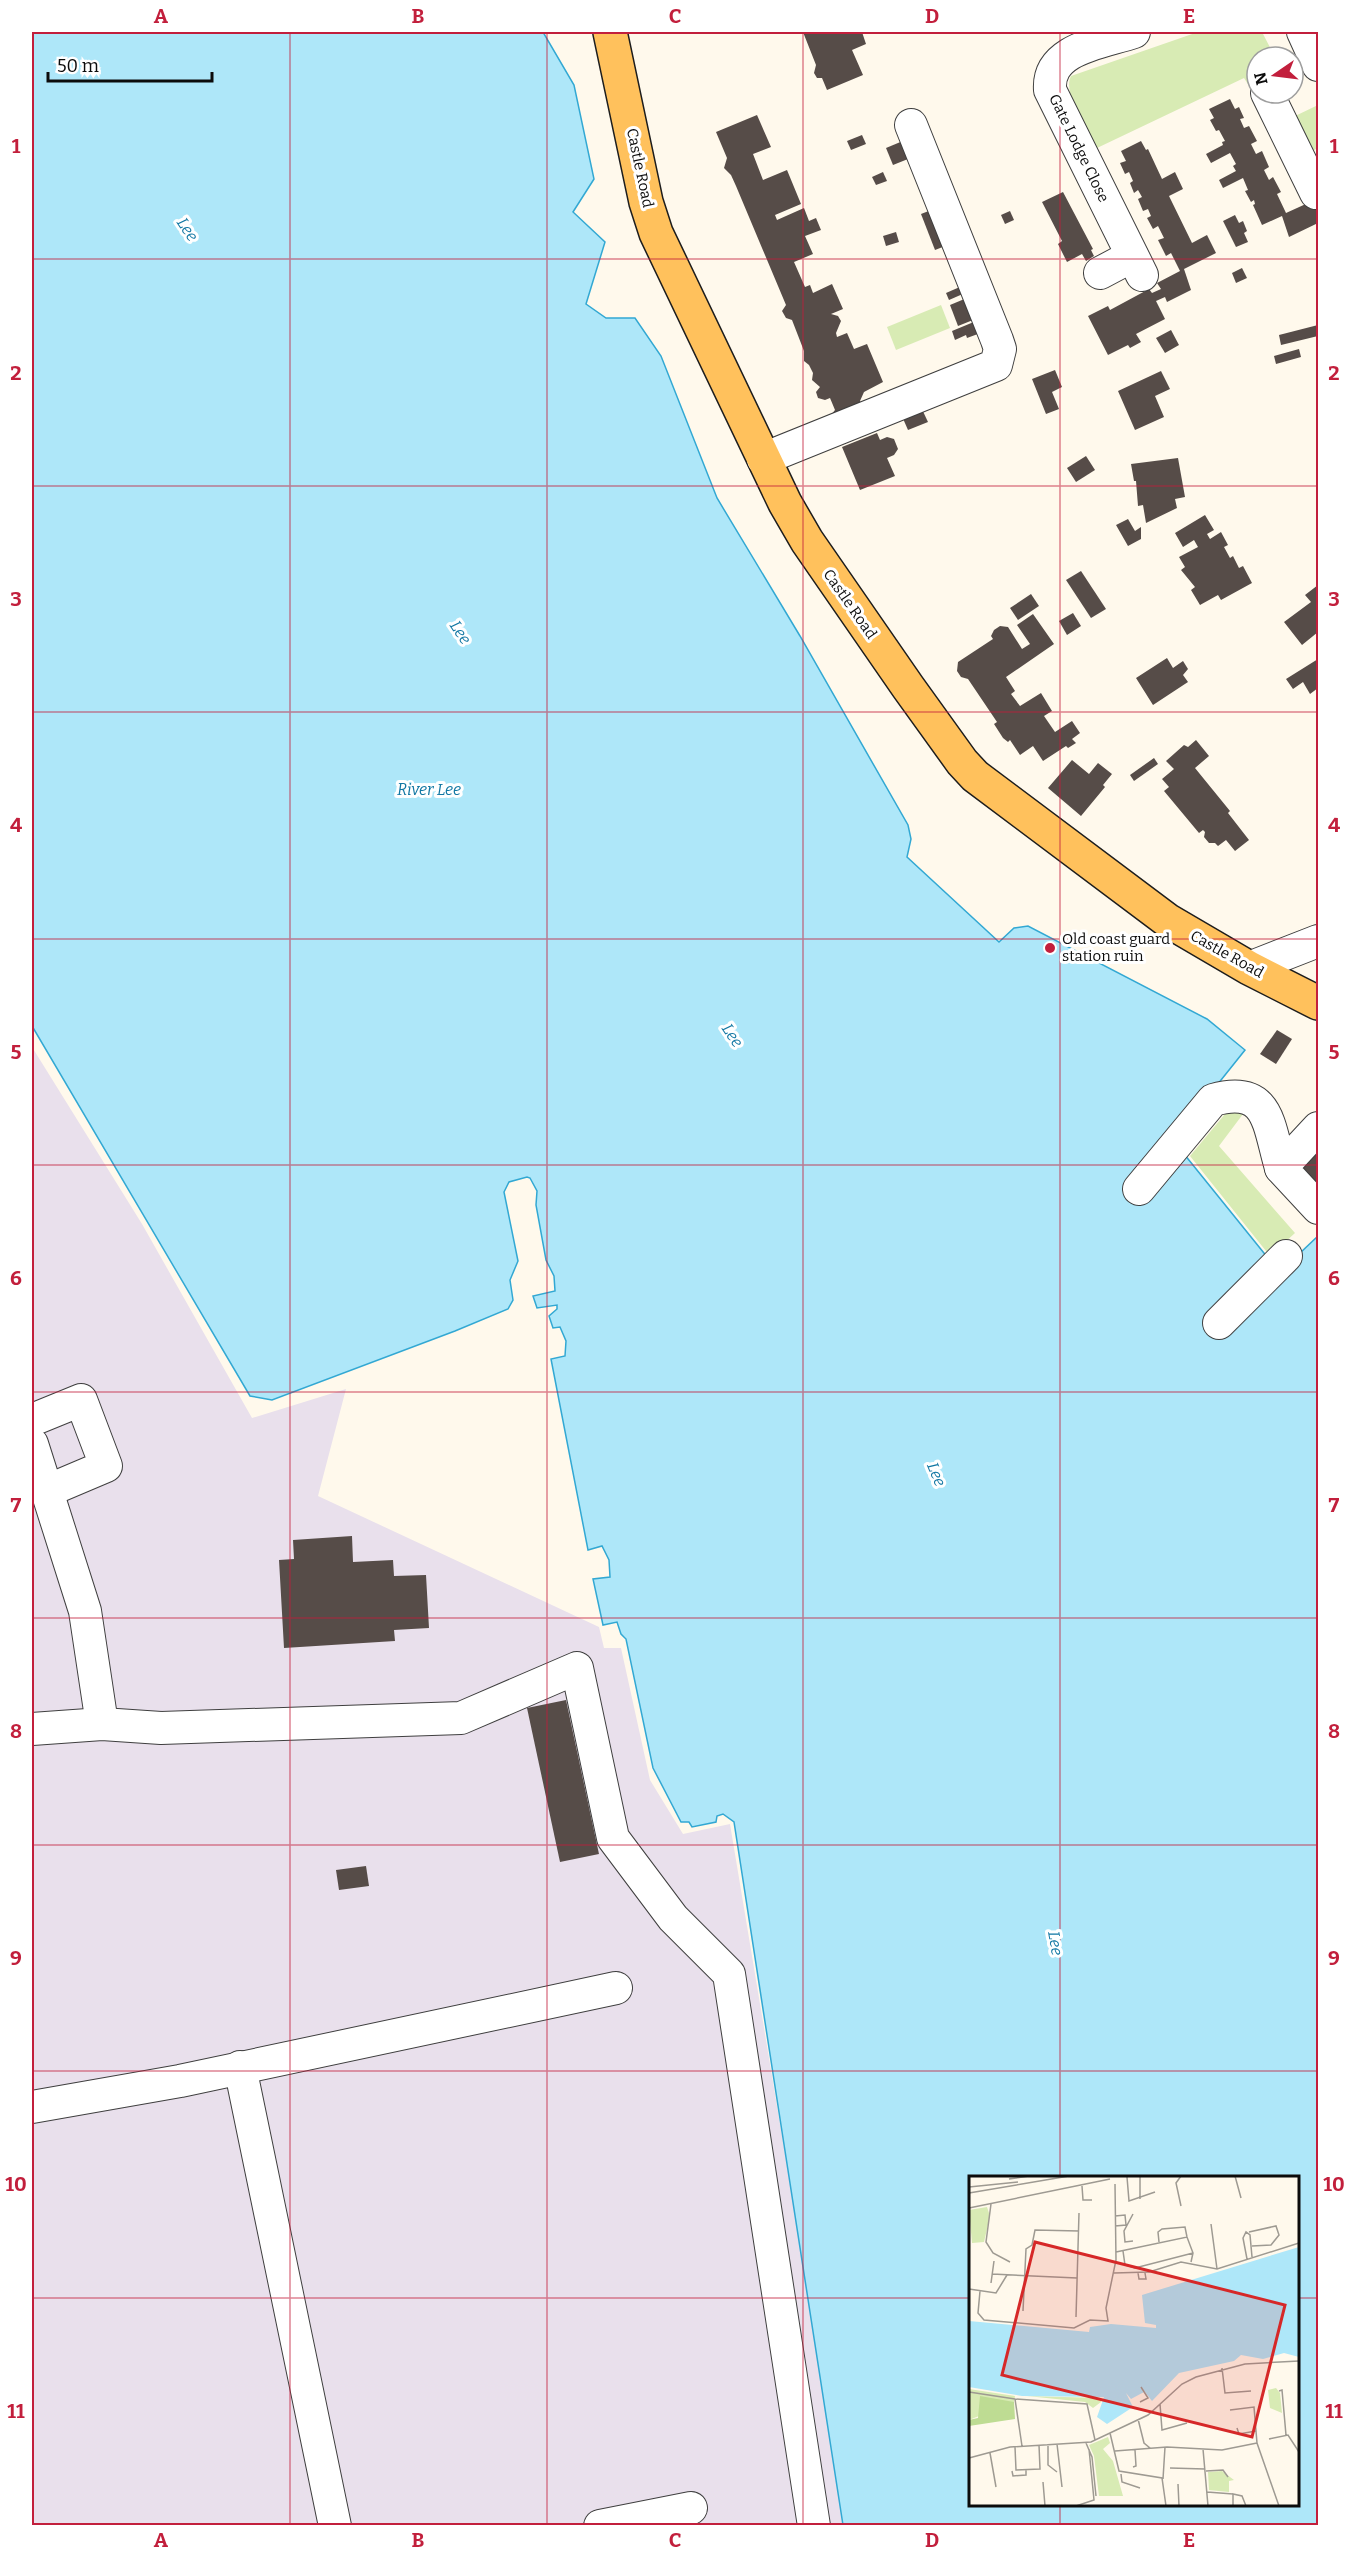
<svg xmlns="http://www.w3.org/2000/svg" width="1350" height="2557" viewBox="0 0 1350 2557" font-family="Bitter,serif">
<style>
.industrial{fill:#e9e0ec}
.green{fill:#d8ebb4}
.water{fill:#aee7f9;stroke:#32a8d3;stroke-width:1.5;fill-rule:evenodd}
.building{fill:#564c48}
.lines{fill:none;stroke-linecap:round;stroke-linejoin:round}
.minor-casing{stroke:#3f3f3f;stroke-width:34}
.major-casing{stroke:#1d1d1d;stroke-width:36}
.minor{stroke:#fff;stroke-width:32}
.major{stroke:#ffc15c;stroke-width:33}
.grid{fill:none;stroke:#c21f3c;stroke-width:1.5;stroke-opacity:0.55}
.poi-dot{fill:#c21f3c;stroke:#fff;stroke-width:2}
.labels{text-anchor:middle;stroke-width:6;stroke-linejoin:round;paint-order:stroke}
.street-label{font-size:15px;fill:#0c0c0c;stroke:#fff}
.poi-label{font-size:15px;fill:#0c0c0c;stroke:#fff;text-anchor:start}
.water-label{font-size:16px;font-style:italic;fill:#1177a3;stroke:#fff}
.inset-road{fill:none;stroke:#9e9a92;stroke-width:1.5}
.view{fill:#d62828;fill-opacity:0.15;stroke:#d62828;stroke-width:3}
.inset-edge{fill:none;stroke:#0c0c0c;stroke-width:3}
.neatline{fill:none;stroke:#c21f3c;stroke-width:2}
.grid-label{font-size:20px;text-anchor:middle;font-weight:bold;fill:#c21f3c}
</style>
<rect width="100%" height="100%" fill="#fff9ec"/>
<polygon class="industrial" points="32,1047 142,1224 252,1418 346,1389 318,1496 599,1627 604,1648 621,1648 650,1780 683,1834 730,1824 809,2298 843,2525 32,2525"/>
<g class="green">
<path d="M 1198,32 L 1262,32 L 1275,57 L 1257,57 L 1257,86 L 1251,89 L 1244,78 L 1097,148 C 1088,131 1062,94 1071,76 Z"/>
<polygon points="1318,105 1318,148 1308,153 1291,118"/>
<polygon points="941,305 950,328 896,350 887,327"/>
<polygon points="1230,1108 1244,1109 1243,1114 1219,1146 1295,1233 1270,1256 1190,1156"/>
</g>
<path class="water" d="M 32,32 L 543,32 L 574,85 L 594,179 L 573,212 L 605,242 L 586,304 L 606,318 L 635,318 L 661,356 L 717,498 L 800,636 L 908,825 L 911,839 L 907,857 L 999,942 L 1014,928 L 1028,926 L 1207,1019 L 1245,1050 L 1185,1125 L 1180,1149 L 1272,1263 L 1222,1327 L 1318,1236 L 1318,2525 L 843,2525 L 734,1822 L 723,1814 L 717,1816 L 716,1822 L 692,1827 L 689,1822 L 681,1822 L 653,1768 L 626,1639 L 621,1634 L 617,1622 L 603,1625 L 593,1579 L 610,1577 L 609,1560 L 602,1546 L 588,1550 L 551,1359 L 565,1356 L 566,1341 L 560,1327 L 553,1328 L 549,1316 L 557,1309 L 557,1305 L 537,1308 L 533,1296 L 555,1291 L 554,1276 L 546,1260 L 536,1205 L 537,1191 L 530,1178 L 527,1177 L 509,1182 L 504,1192 L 518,1261 L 510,1280 L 513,1300 L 508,1309 L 455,1331 L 272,1400 L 250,1396 L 32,1026 ZM 970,2178 L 1298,2178 L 1298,2504 L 970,2504 Z"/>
<g class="building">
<polygon points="803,32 862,32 866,44 852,50 863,75 827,90 822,78 817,78 814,73 816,65"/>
<polygon points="1230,99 1235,109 1239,107 1244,118 1240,119 1244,128 1249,126 1257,141 1251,144 1256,154 1262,151 1269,167 1264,170 1269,180 1273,177 1281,192 1277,194 1286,213 1308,203 1318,203 1318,223 1289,237 1282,216 1262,225 1253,205 1255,204 1254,200 1251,202 1245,191 1248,190 1243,178 1223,188 1219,180 1236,171 1233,166 1236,164 1230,153 1211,163 1206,154 1223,145 1222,142 1225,141 1219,130 1216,131 1210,120 1214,118 1209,109"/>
<polygon points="757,115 771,147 753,154 763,180 787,170 801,204 775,215 777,220 804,208 809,221 816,218 821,230 805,236 813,254 794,262 805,287 810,285 813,293 832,284 843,309 831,314 838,316 841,321 836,333 837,337 847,333 854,349 867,344 883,382 864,392 860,401 864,409 831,415 835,410 830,398 825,400 818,398 816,392 820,387 812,380 813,373 809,365 804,361 804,351 792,320 786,318 782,311 786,305 736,186 731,175 724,168 727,158 716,132"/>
<polygon points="862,135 866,144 851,150 847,141"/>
<polygon points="910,138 918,155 893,165 886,148"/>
<polygon points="1141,141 1146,150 1148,149 1162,179 1175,172 1183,189 1169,196 1192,243 1207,235 1216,253 1184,269 1191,290 1167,302 1165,297 1156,301 1165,319 1136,334 1141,342 1130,348 1128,345 1108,355 1088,316 1108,306 1110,310 1149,289 1152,293 1161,289 1157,283 1180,271 1171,253 1166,256 1158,240 1164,238 1158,226 1153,229 1147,218 1151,216 1148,209 1143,211 1138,199 1142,197 1138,190 1134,193 1130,183 1133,181 1129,172 1125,174 1120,163 1126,161 1121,151"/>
<polygon points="883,172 887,181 876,185 872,177"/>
<polygon points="1063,192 1093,249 1091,250 1094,256 1086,261 1082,254 1067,262 1058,244 1062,241 1042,202"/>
<polygon points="939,207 953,243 935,250 921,214"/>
<polygon points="1010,211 1014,220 1005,224 1001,215"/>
<polygon points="1235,215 1239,223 1243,221 1247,231 1244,233 1248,242 1236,247 1223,221"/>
<polygon points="896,232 899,242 886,246 883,236"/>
<polygon points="1242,268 1247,278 1236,283 1232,273"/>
<polygon points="969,283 972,290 949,300 946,293"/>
<polygon points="974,295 983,316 958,326 950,305"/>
<polygon points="981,319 986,331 967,338 966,335 955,340 952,331"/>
<polygon points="1318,325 1318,336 1281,345 1279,335"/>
<polygon points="1171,330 1179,345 1165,353 1156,338"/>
<polygon points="1299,349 1301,357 1276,364 1274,356"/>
<polygon points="1055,370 1062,387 1052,392 1059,409 1046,414 1032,379"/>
<polygon points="1161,371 1170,389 1155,396 1164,417 1135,430 1118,391"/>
<polygon points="920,405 928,422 908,430 901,414"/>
<polygon points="877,433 880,440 887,437 894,439 898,449 894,455 887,458 895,476 860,490 842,447"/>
<polygon points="1086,456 1095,470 1076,482 1067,468"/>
<polygon points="1178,458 1185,497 1175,499 1177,508 1146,523 1143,505 1138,506 1136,481 1134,481 1131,464"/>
<polygon points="1205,515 1214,530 1207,534 1210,539 1221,532 1228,545 1224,547 1230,558 1233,556 1239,568 1243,566 1252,583 1221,600 1218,595 1200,605 1191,590 1195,587 1181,570 1185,567 1179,557 1198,547 1194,540 1183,547 1175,533"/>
<polygon points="1128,519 1135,531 1141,527 1141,539 1128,546 1116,525"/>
<polygon points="1081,571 1106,609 1091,618 1066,580"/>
<polygon points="1318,585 1318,632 1302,645 1284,622 1311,602 1305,595"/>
<polygon points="1031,594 1039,606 1018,620 1010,608"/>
<polygon points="1073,613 1081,626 1067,635 1059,621"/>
<polygon points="1033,614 1054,644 1006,677 1015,691 1011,694 1020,706 1041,693 1052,711 1044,716 1055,732 1072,721 1080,733 1072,739 1076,743 1068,748 1066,746 1043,761 1033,746 1020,755 1010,740 1008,742 1003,738 994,724 997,722 968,679 961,677 957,671 958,662 993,639 991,636 994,630 1000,626 1008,627 1022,649 1030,644 1017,625"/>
<polygon points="1167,658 1173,668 1183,661 1188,669 1183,675 1188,682 1153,705 1136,678"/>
<polygon points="1318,659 1318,688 1310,694 1303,682 1293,689 1286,679"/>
<polygon points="1196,740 1209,756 1195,768 1230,811 1228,813 1249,840 1235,851 1226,840 1218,846 1215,843 1209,843 1204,837 1205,832 1203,830 1199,833 1164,791 1169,787 1162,779 1174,769 1166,761 1184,745 1188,747"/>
<polygon points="1154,758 1158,764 1134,781 1130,775"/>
<polygon points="1072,760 1089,774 1098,763 1112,774 1103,785 1105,787 1081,816 1048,788"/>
<polygon points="1277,1030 1292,1039 1276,1064 1260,1054"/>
<polygon points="1318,1140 1318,1186 1296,1164"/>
<polygon points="352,1536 353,1562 393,1560 394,1576 426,1575 429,1628 394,1630 395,1641 284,1648 279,1560 294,1559 293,1540"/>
<polygon points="566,1700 599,1854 560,1862 527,1708"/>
<polygon points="366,1866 369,1886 339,1890 336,1870"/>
</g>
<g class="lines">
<g class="minor-casing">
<g id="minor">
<path d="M 1134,32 C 1102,43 1047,48 1050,90 L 1142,275"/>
<polyline points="1303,32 1318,65"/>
<polyline points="1267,93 1316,193"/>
<polyline points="1100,273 1132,256"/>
<polyline points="763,459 996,365 1000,349 997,340 911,125"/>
<polyline points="1249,968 1318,941"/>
<polyline points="1318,1128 1281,1168 1318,1208"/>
<path d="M 1139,1189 L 1213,1100 C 1270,1084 1268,1125 1281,1168"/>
<polyline points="1219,1323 1286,1256"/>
<polyline points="32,1420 81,1400 106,1466 47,1491"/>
<polyline points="32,1444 85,1611 102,1724"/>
<polyline points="32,1729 102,1724 161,1728 461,1718 577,1668 613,1838 673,1918 729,1974 814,2526"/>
<polyline points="240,2067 335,2526"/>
<polyline points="32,2107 180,2081 616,1988"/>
<polyline points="600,2526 691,2508"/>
</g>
</g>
<g class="major-casing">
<polyline id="major" points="610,32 646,202 656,233 785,503 807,541 908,687 962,762 975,776 1167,920 1249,968 1318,1003"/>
</g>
<use href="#minor" class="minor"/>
<use href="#major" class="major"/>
</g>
<path class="grid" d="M 290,32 L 290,2526M 547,32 L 547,2526M 803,32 L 803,2526M 1060,32 L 1060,2178M 32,259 L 1318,259M 32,486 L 1318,486M 32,712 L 1318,712M 32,939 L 1318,939M 32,1165 L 1318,1165M 32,1392 L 1318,1392M 32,1618 L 1318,1618M 32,1845 L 1318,1845M 32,2071 L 1318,2071M 32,2298 L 970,2298M 1298,2298 L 1318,2298M 1060,2504 L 1060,2526"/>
<circle class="poi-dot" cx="1050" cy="948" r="6"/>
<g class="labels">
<g class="street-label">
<text transform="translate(1079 148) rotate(64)" y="5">Gate Lodge Close</text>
<text transform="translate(640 168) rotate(78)" y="5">Castle Road</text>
<text transform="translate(850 604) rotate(55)" y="5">Castle Road</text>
<text transform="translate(1227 954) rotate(29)" y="5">Castle Road</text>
</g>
<g class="poi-label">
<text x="1062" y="944">Old coast guard<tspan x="1062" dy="17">station ruin</tspan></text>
</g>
<g class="water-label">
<text transform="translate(188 229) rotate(56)" y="6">Lee</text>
<text transform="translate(461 632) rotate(56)" y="6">Lee</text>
<text x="429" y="795">River Lee</text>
<text transform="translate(733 1035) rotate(56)" y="6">Lee</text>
<text transform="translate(937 1474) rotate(68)" y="6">Lee</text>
<text transform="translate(1056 1943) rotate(80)" y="6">Lee</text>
</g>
</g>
<g transform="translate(969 2176)">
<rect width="330" height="330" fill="#fff9ec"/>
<path d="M 18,31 L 21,40 L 15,66 L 3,67 L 0,34 ZM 307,212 L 311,217 L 313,237 L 301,232 L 299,214 ZM 0,213 L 46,220 L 45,226 L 0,244 ZM 58,220 L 132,222 L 132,226 L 124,232 L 116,226 ZM 139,261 L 141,267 L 134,273 L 144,285 L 154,320 L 130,320 L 125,280 L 120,269 ZM 253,295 L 265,304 L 260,305 L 260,316 L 240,314 L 239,296 Z" fill="#d8ebb4"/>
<path d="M 11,220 L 45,226 L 46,243 L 0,250 L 0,244 L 9,242 Z" fill="#bedc93"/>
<path d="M 330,71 L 330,181 L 315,177 L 294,183 L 272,179 L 265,185 L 210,197 L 183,225 L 172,211 L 175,216 L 162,223 L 157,217 L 164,231 L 138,248 L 128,241 L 135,221 L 53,220 L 0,211 L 0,145 L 120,156 L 121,151 L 142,148 L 187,152 L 187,149 L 176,147 L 173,119 Z" fill="#aee7f9"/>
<path class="inset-road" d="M 171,0 L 171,23M 212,0 L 207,7 L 212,30M 266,0 L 272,22M 158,1 L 160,25 L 186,16M 40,3 L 60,0M 113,10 L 114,24 L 123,24M 0,11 L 49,6M 0,17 L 100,0M 22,28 L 17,66 L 24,77 L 41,86M 0,32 L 141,3M 146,40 L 156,39 L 157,49 L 146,50M 242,48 L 248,93M 280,56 L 307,50 L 310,59 L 302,69 L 283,70M 164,65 L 156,66 L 155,55 L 164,38M 190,66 L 189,56 L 193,53 L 216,51 L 218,61M 154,75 L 156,89 L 166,92 L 224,77M 147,76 L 218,61 L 224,77 L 222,86M 278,83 L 274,62 L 277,56 L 281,59 L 283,81M 145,97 L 180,96 L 212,86 L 248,93 L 330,67M 169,97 L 170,103 L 177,103 L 176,97M 23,98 L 108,102M 22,107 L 25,85M 0,113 L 27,117 L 38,99M 11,115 L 9,137 L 15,144 L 105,152 L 121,144 L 139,145 L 137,132 L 147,84 L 146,8M 54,135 L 57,73 L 63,69 L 66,54 L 110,55M 107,141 L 110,37M 253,192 L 256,217 L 282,215M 310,215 L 313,214 L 317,259M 0,216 L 46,223 L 118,228 L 126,264M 46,223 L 53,270M 171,226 L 179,222 L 172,211M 191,228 L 193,254 L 218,247M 261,234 L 285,231 L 288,267 L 310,330M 169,243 L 175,267 L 181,272M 268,252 L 270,258 L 287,255M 141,257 L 150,295 L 193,302 L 197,330M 300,263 L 319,259 L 330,276M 117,267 L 123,281 L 127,320M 79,268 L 79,289 L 88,296M 88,268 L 93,311M 46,271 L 47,294 L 71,293 L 70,269M 234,273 L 239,330M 146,275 L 198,271 L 253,274 L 288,267M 21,277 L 27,311M 0,282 L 41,271 L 122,266 L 179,239 L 213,208 L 227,201 L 276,188 L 330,185M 164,291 L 167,290 L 166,274M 201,292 L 236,293M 43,295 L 44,300 L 57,299 L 57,293M 237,295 L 254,294 L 259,301M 152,298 L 153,306 L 171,312M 194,303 L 196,271M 74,306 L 76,330M 209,308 L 210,330M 238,316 L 264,318M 107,330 L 125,324 L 120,273M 264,330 L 264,318 L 273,320 L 277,330"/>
<path class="view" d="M 66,66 L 316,129 L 283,261 L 33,199 Z"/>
<rect width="330" height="330" class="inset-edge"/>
</g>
<rect width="1350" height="2557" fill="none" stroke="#ffffff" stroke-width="66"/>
<g transform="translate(1275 75) rotate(256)"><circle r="28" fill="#ffffff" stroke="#9e9e9e" stroke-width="1.5"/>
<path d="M0-4.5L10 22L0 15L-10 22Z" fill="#c21f3c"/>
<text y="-9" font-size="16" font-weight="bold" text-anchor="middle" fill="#0c0c0c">N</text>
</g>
<path d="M48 72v9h164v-9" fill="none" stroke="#0c0c0c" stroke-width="3"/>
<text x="57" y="72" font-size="18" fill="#0c0c0c" stroke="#ffffff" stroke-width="4.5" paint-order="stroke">50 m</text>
<rect x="33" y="33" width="1284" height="2491" class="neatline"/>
<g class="grid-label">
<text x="161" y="23">A</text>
<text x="418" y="23">B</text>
<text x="675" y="23">C</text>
<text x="932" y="23">D</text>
<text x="1189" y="23">E</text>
<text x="16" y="153">1</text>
<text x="1334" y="153">1</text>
<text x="16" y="380">2</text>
<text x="1334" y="380">2</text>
<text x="16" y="606">3</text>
<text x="1334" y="606">3</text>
<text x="16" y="832">4</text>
<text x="1334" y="832">4</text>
<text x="16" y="1059">5</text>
<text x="1334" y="1059">5</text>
<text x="16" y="1285">6</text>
<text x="1334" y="1285">6</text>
<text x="16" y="1512">7</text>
<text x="1334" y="1512">7</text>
<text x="16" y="1738">8</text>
<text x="1334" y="1738">8</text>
<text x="16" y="1965">9</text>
<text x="1334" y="1965">9</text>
<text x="16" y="2191">10</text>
<text x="1334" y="2191">10</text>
<text x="16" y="2418">11</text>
<text x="1334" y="2418">11</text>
<text x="161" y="2547">A</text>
<text x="418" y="2547">B</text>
<text x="675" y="2547">C</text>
<text x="932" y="2547">D</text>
<text x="1189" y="2547">E</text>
</g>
</svg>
